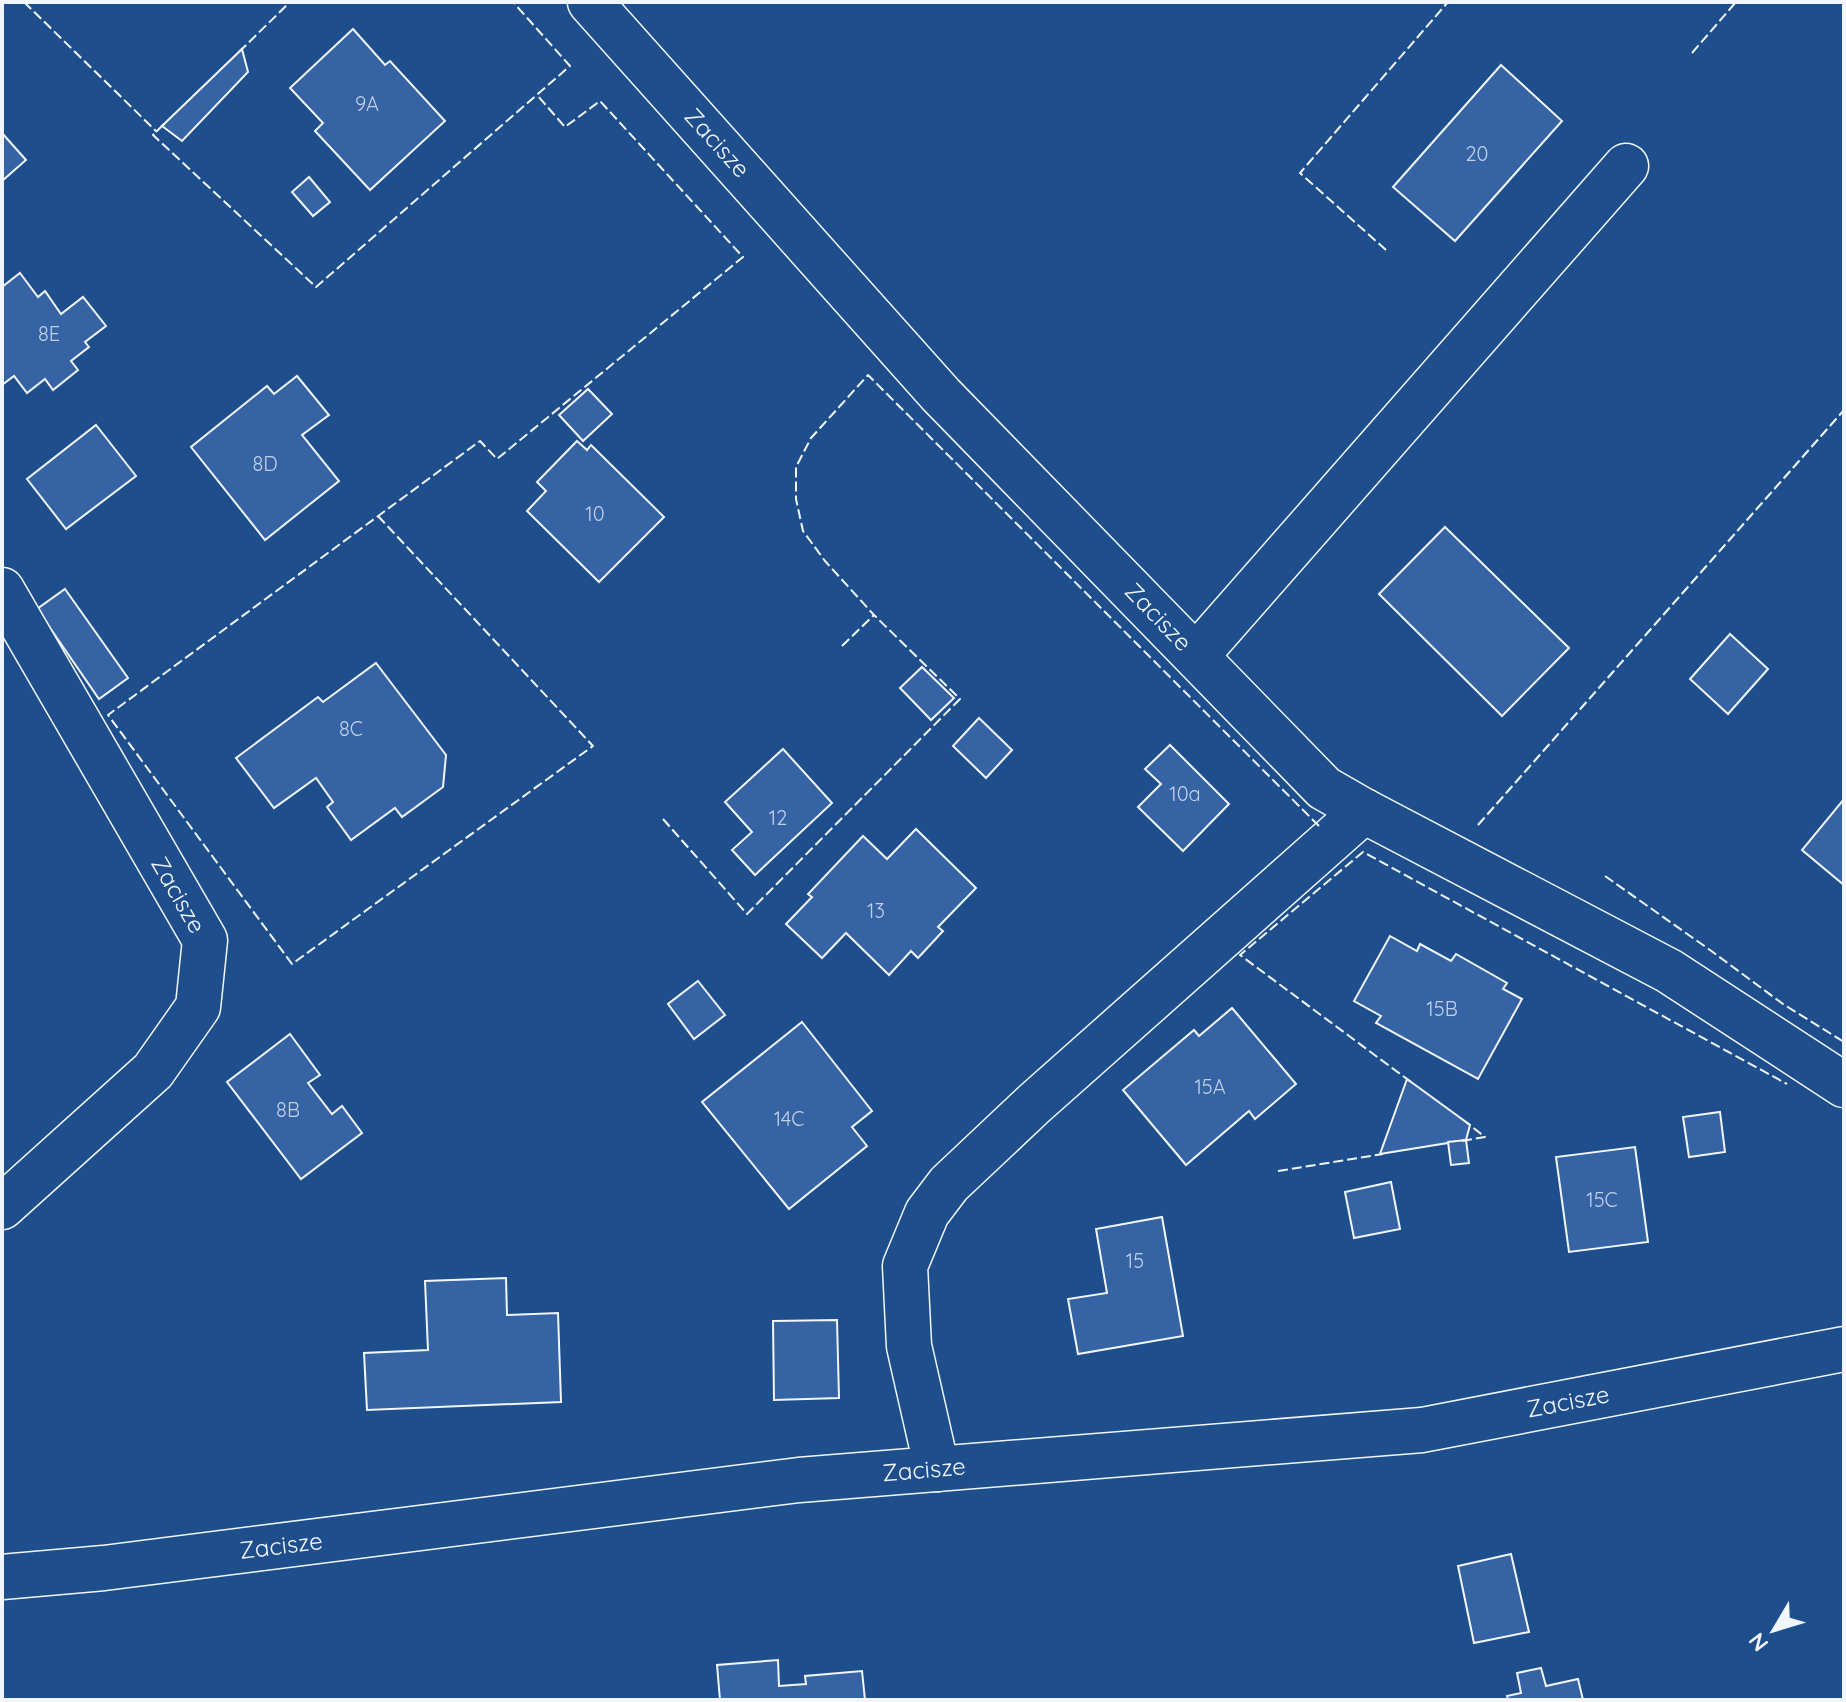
<svg xmlns="http://www.w3.org/2000/svg" width="1846" height="1702" viewBox="0 0 1846 1702" font-family="Quicksand,sans-serif">
<style>
.building{fill:#3563a3;stroke:#f2f6ff;stroke-width:2}
.lines{fill:none;stroke-linecap:round;stroke-linejoin:round}
.street-casing{stroke:#f2f6ff;stroke-width:47}
.street{stroke:#1f4e8c;stroke-width:44}
.fence{stroke:#f2f6ff;stroke-width:2;stroke-dasharray:10 4;stroke-linecap:butt}
.labels{text-anchor:middle;stroke-width:6;stroke-linejoin:round;paint-order:stroke}
.number-label{font-size:20px;fill:#c3d1e8}
.street-label{font-size:24px;fill:#f2f6ff;stroke:#1f4e8c}
</style>
<rect width="100%" height="100%" fill="#1f4e8c"/>
<g class="building">
<polygon points="353,29 385,65 390,61 445,121 370,190 315,131 323,123 290,88"/>
<polygon points="242,49 248,72 182,141 162,126"/>
<polygon points="1501,65 1562,121 1455,241 1393,187"/>
<polygon points="2,133 26,160 2,181"/>
<polygon points="309,177 330,202 313,216 292,192"/>
<polygon points="20,273 38,297 45,291 61,314 83,297 106,326 85,342 89,347 71,361 78,370 53,390 45,379 27,393 14,376 2,385 2,287"/>
<polygon points="297,376 329,415 302,435 339,481 265,540 191,447 267,386 274,394"/>
<polygon points="588,389 612,414 583,441 559,415"/>
<polygon points="96,425 136,476 66,529 27,479"/>
<polygon points="577,441 587,450 591,445 664,517 599,582 527,511 546,491 537,482"/>
<polygon points="1445,527 1569,648 1502,716 1379,594"/>
<polygon points="65,589 128,678 99,699 37,609"/>
<polygon points="1730,634 1768,669 1728,714 1690,679"/>
<polygon points="376,663 446,755 443,787 402,817 395,808 351,840 327,807 333,802 316,778 274,808 236,758 318,697 323,702"/>
<polygon points="922,667 954,698 931,720 900,688"/>
<polygon points="979,718 1012,750 986,778 953,746"/>
<polygon points="1170,745 1229,804 1183,851 1138,807 1161,784 1145,769"/>
<polygon points="783,749 832,803 755,875 732,850 752,832 725,802"/>
<polygon points="1844,799 1844,885 1802,850"/>
<polygon points="916,829 976,888 938,927 943,931 918,958 911,951 889,975 846,933 822,958 786,924 812,897 808,894 863,836 887,859"/>
<polygon points="1390,936 1417,951 1420,944 1451,961 1456,954 1507,983 1503,989 1522,999 1478,1079 1376,1023 1381,1016 1354,1001"/>
<polygon points="698,981 725,1015 694,1039 668,1004"/>
<polygon points="1232,1008 1296,1084 1255,1119 1249,1111 1186,1165 1123,1090 1194,1030 1199,1036"/>
<polygon points="802,1022 872,1111 852,1127 867,1146 789,1209 702,1102"/>
<polygon points="290,1034 320,1075 308,1083 332,1114 342,1106 362,1133 301,1179 227,1082"/>
<polygon points="1407,1079 1470,1125 1466,1140 1380,1154"/>
<polygon points="1720,1112 1725,1152 1689,1157 1683,1117"/>
<polygon points="1466,1140 1469,1163 1451,1165 1448,1142"/>
<polygon points="1635,1147 1648,1242 1569,1252 1556,1157"/>
<polygon points="1391,1182 1400,1229 1354,1238 1345,1192"/>
<polygon points="1162,1217 1183,1336 1078,1354 1068,1299 1107,1293 1096,1229"/>
<polygon points="506,1278 507,1315 558,1313 561,1402 367,1410 364,1353 428,1350 425,1281"/>
<polygon points="837,1320 839,1398 774,1400 773,1321"/>
<polygon points="1511,1554 1529,1632 1474,1643 1458,1566"/>
<polygon points="778,1660 779,1686 806,1684 805,1676 862,1671 865,1700 720,1700 717,1665"/>
<polygon points="1541,1668 1546,1686 1578,1679 1583,1700 1508,1700 1507,1696 1521,1693 1517,1673"/>
</g>
<g class="lines">
<g class="street-casing">
<g id="street">
<polyline points="590,2 941,395 1324,788 1364,811 1669,971 1844,1085"/>
<polyline points="2,590 205,940 198,1007 153,1071 2,1207"/>
<polyline points="1196,656 1626,166"/>
<polyline points="937,1469 909,1346 905,1266 927,1213 949,1184 1035,1103 1364,811"/>
<polyline points="2,1577 104,1568 799,1480 1422,1430 1844,1349"/>
</g>
</g>
<use href="#street" class="street"/>
<g class="fence">
<polyline points="24,2 157,132"/>
<polyline points="239,52 290,2"/>
<polyline points="1692,53 1736,2"/>
<polyline points="164,124 153,135 316,287 570,66 513,2"/>
<polyline points="1386,250 1300,173 1448,2"/>
<polyline points="378,516 593,746 292,964 108,715 480,441 497,459 743,257 600,101 565,127 537,95"/>
<polyline points="842,646 874,615"/>
<polyline points="663,819 747,914 960,699 874,615 825,561 803,531 796,499 796,467 811,438 868,375 1320,827"/>
<polyline points="1478,825 1844,410"/>
<polyline points="1605,876 1710,950 1783,1004 1844,1042"/>
<polyline points="1411,1082 1240,955 1363,852 1787,1084"/>
<polyline points="1462,1141 1485,1137 1466,1122"/>
<polyline points="1278,1171 1383,1154"/>
</g>
</g>
<g class="labels">
<g class="number-label">
<text x="367" y="111">9A</text>
<text x="1477" y="161">20</text>
<text x="49" y="341">8E</text>
<text x="265" y="471">8D</text>
<text x="595" y="521">10</text>
<text x="351" y="736">8C</text>
<text x="1185" y="801">10a</text>
<text x="778" y="825">12</text>
<text x="876" y="918">13</text>
<text x="1442" y="1016">15B</text>
<text x="1210" y="1094">15A</text>
<text x="288" y="1117">8B</text>
<text x="789" y="1126">14C</text>
<text x="1602" y="1207">15C</text>
<text x="1135" y="1268">15</text>
</g>
<g class="street-label">
<text transform="translate(717 143) rotate(48)" y="8">Zacisze</text>
<text transform="translate(1158 617) rotate(46)" y="8">Zacisze</text>
<text transform="translate(178 895) rotate(60)" y="8">Zacisze</text>
<text transform="translate(1568 1402) rotate(-11)" y="8">Zacisze</text>
<text transform="translate(924 1470) rotate(-5)" y="8">Zacisze</text>
<text transform="translate(281 1546) rotate(-7)" y="8">Zacisze</text>
</g>
</g>
<rect width="1846" height="1702" fill="none" stroke="#f2f6ff" stroke-width="8"/>
<g transform="translate(1774 1630) rotate(232)" stroke="#1f4e8c" stroke-width="6" paint-order="stroke">
<path d="M0-6L14 30L0 20L-14 30Z" fill="#f2f6ff"/>
<text y="-12" font-size="22" font-weight="bold" text-anchor="middle" fill="#f2f6ff">N</text>
</g>
</svg>
